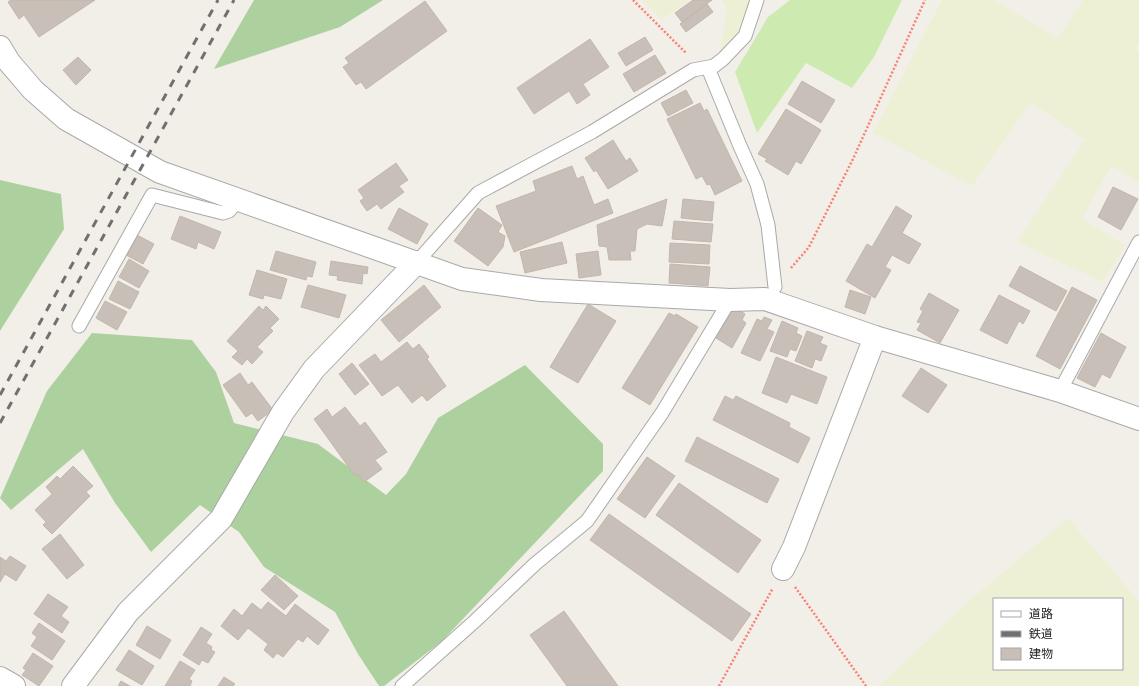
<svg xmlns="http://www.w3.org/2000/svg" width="1139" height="686" viewBox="0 0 1139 686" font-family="Cabin,'Noto Sans JP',sans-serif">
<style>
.farmland{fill:#eef0d5;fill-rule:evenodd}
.grass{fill:#cdebb0}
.forest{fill:#add19e}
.building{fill:#c7bfb8;stroke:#c4b6ab}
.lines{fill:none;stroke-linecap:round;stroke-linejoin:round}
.service-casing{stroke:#a9a9a9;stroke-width:15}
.minor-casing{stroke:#a9a9a9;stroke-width:24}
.path{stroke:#fa8072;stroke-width:2.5;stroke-dasharray:2 2;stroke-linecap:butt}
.service{stroke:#fff;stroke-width:13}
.minor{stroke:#fff;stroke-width:22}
.rail{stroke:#707070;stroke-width:3;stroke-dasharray:8 8;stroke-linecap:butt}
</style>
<rect width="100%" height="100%" fill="#f2efe9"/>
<g class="farmland">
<polygon points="642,0 689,0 662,20"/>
<polygon points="722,0 752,0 741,34 719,57 727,9"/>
<polygon points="942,0 994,0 1058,38 1083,0 1139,0 1139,44 1135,48 1139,52 1139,182 1111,166 1082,219 1125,245 1103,282 1017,242 1085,140 1031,102 972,186 873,133"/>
<path d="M 1068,518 L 1139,601 L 1139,686 L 879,686 L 969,601 ZM 994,599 L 1122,599 L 1122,669 L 994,669 Z"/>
</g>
<polygon class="grass" points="790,0 902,0 874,57 852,88 806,63 757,133 735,72 768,17"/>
<g class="forest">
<polygon points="254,0 383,0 340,27 214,69"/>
<polygon points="0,180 61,194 64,229 0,331"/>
<polygon points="92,333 192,340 216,372 234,423 318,444 386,495 406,474 438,418 525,365 603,444 603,471 442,641 384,686 379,686 358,654 335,612 264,567 239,532 200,505 151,552 115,503 83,449 11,510 0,498 47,391"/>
</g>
<g class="building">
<polygon points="11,0 95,0 39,37 24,15 19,19 8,2"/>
<polygon points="693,0 712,0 682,22 675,13"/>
<polygon points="425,1 447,31 366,89 361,82 356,85 343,67 349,63 345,58"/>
<polygon points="707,4 713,12 686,32 680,24"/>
<polygon points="645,37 653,50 626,66 618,53"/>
<polygon points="590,39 609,67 583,84 590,95 577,104 569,91 534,114 517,88"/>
<polygon points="655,55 666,73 634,92 623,74"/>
<polygon points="78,57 91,70 76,85 63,70"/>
<polygon points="802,81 835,100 821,123 788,104"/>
<polygon points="686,90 693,103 668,116 661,103"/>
<polygon points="700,103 704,111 707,109 742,181 715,195 710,184 707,185 702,176 696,179 667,119"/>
<polygon points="786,109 821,130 801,164 796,161 788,175 765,161 767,159 758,154"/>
<polygon points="613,140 626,161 630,158 638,171 608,189 596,170 594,172 585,158"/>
<polygon points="396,163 408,180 399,186 404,192 381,209 377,204 367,211 360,201 364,198 358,190"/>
<polygon points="572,166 577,179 583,176 594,205 608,199 613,213 514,252 496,206 536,191 533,181"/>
<polygon points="1113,187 1138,199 1121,230 1098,217"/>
<polygon points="667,199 662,226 647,224 637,229 635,251 630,251 631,260 609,260 607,247 599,246 597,225"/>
<polygon points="683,199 714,202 712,221 681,218"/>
<polygon points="896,206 912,216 902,233 921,244 909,264 892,255 885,267 891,270 875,298 846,281 867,244 872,247"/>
<polygon points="399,208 428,224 417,244 388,229"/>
<polygon points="478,208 502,225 498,232 505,236 503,247 488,266 454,241"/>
<polygon points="180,216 221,232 214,249 198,242 196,249 171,239"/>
<polygon points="674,221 713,224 711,242 672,239"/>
<polygon points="137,235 154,244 143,264 126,255"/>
<polygon points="562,242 567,263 525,273 520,252"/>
<polygon points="670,243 710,245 709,264 669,262"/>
<polygon points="276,251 316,262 312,277 307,276 306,280 270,270"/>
<polygon points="598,251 601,275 579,278 576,254"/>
<polygon points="129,259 149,271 139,288 119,277"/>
<polygon points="331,261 368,267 367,274 363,273 362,284 337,280 338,276 329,275"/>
<polygon points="670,264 710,267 708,286 669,283"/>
<polygon points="1020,266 1067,291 1056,311 1009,286"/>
<polygon points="257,270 287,279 281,299 264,295 263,299 249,295"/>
<polygon points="118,281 139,292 130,309 109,299"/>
<polygon points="308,285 346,295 339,318 301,307"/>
<polygon points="424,285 441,307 399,342 381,320"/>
<polygon points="1072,287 1097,300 1060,369 1036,356"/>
<polygon points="850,290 871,297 865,314 845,307"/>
<polygon points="929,293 959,310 940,343 917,330 921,323 917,322 923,311 920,309"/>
<polygon points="999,295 1030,311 1023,324 1019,321 1007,344 980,330"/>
<polygon points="105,301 127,312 117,330 96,318"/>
<polygon points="588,304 616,321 578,383 550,367"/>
<polygon points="259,306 263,310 266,306 279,319 270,328 273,331 257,347 263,352 252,364 247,359 242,365 232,357 238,351 227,341"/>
<polygon points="734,307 745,314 742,320 746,323 732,348 716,338"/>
<polygon points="669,313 675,316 676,314 698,327 650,405 622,388"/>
<polygon points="764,317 772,320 767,329 774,332 760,361 741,353 757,319 762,321"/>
<polygon points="782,321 798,328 796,333 802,336 796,351 790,349 787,357 770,351"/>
<polygon points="807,331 823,337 820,343 827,346 821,361 815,359 812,368 795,361"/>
<polygon points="1101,333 1126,347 1110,378 1102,374 1095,387 1077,378"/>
<polygon points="407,342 413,349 419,344 429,357 427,359 446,386 427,401 422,395 412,403 398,385 382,396 359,365 375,354 381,362"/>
<polygon points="776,357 827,377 817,404 791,394 787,403 762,393"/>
<polygon points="352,363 369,384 355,395 339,374"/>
<polygon points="921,368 947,385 928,413 902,396"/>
<polygon points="240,373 248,385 252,382 273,410 258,421 252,413 246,417 223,385"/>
<polygon points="725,396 733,400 736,396 790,423 789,427 810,438 798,463 713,420"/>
<polygon points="345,407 360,426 365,422 387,452 375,460 382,469 364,482 358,474 355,476 314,419 327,409 332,417"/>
<polygon points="697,437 779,479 767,503 685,461"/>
<polygon points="647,457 675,476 645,518 617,499"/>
<polygon points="73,466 93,486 86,492 90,496 52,534 43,525 46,522 35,510 52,494 46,487 57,476 60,479"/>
<polygon points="679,483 761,540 738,573 656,515"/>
<polygon points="609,514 751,614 732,641 590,540"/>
<polygon points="60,534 84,565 67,579 42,549"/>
<polygon points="10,556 26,566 16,581 5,574 0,582 0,557 6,561"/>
<polygon points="275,575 298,596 284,610 261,590"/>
<polygon points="48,594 68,607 61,616 69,622 62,633 34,614"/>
<polygon points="268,602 286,616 295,604 329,630 318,645 307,636 303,642 298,639 283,657 277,653 273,658 264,650 268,644 248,628 238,640 221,626 234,609 242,616 252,603 261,610"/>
<polygon points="564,611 618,686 567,686 530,635"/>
<polygon points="39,623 65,641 52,660 31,646 37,637 32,633"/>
<polygon points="147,626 171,640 160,659 136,645"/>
<polygon points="201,627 212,634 206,643 212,647 211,650 215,652 208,663 202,660 199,665 183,655"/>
<polygon points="129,650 154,666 142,685 116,670"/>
<polygon points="33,653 53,666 39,686 22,675 26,670 23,668"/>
<polygon points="180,661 195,670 189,679 192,681 190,686 165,686"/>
<polygon points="224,677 235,684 233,686 218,686"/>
<polygon points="121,681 130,686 118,686"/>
</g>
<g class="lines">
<g class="service-casing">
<g id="service">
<polyline points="708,68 740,146 757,184 768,225 775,287"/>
<polyline points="417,262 478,193 592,132 693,70 714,66 723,59 745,36 757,0"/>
<polyline points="79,326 152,195 223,213 229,211 239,199"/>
<polyline points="1060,391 1139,242"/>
<polyline points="402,686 475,621 535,564 587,521 662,413 730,300"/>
</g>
</g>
<g class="minor-casing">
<g id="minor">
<polyline points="0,47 9,62 33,90 66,119 160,172 462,279 541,290 730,300 765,299 875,337 1060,391 1139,419"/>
<polyline points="783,569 794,547 875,337"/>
<polyline points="0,678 14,686"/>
<polyline points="73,686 128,612 221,519 283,412 314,369 417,262"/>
</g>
</g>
<g class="path">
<polyline points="633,0 686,53"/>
<polyline points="791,268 809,247 853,159 925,0"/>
<polyline points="795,587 866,686"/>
<polyline points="719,686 773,588"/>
</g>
<use href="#service" class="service"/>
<use href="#minor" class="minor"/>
<g class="rail">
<polyline points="0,395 218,0"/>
<polyline points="0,423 234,0"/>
</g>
</g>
<rect x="993" y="598" width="130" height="72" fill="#ffffff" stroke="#a7a7a7"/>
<rect x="1001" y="611" width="20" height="6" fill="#ffffff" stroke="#a7a7a7"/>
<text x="1029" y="618" font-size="12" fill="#222222">道路</text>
<rect x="1001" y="631" width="20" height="6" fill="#707070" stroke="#a7a7a7"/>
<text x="1029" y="638" font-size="12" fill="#222222">鉄道</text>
<rect x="1001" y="648" width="20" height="12" fill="#c7bfb8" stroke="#a7a7a7"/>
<text x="1029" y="658" font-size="12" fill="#222222">建物</text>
</svg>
